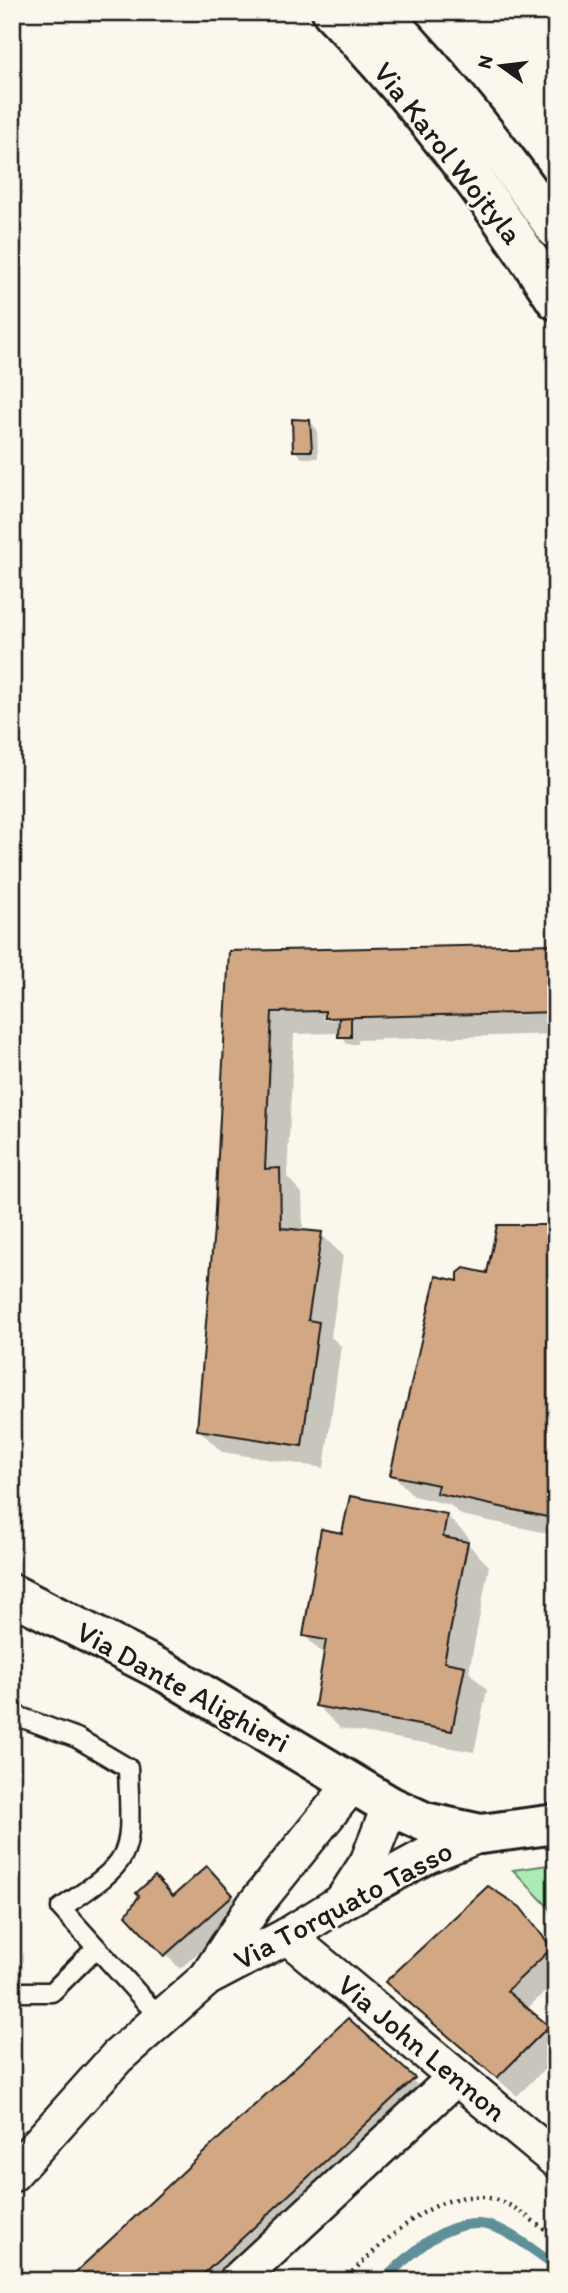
<svg xmlns="http://www.w3.org/2000/svg" width="568" height="2293" viewBox="0 0 568 2293" font-family="Itim,sans-serif">
<style>
.green{fill:#acecb4;stroke:#648468;stroke-width:2}
.shadow{fill:#0003;fill-rule:evenodd}
.lines{fill:none;stroke-linecap:round;stroke-linejoin:round}
.stream{stroke:#5f8f98;stroke-width:10}
.building{fill:#d2a884;stroke:#1c1c1c;stroke-width:2}
.service-casing{stroke:#1c1c1c;stroke-width:23}
.minor-casing{stroke:#1c1c1c;stroke-width:40}
.tertiary-casing{stroke:#1c1c1c;stroke-width:44}
.path{stroke:#1c1c1c;stroke-width:4.5;stroke-dasharray:2 5;stroke-linecap:butt}
.service{stroke:#fbf7ec;stroke-width:18}
.minor{stroke:#fbf7ec;stroke-width:35}
.tertiary{stroke:#fbf7ec;stroke-width:38}
.labels{text-anchor:middle;stroke-width:5;stroke-linejoin:round;paint-order:stroke}
.street-label{font-size:30px;fill:#1c1c1c;stroke:#fbf7ec}
</style>
<rect width="100%" height="100%" fill="#fbf7ec"/>
<filter id="ink" filterUnits="userSpaceOnUse"><feTurbulence type="fractalNoise" baseFrequency=".0143" numOctaves="2"/><feDisplacementMap in="SourceGraphic" scale="14" xChannelSelector="R" yChannelSelector="G"/><feConvolveMatrix kernelMatrix="1 2 1 2 8 2 1 2 1" color-interpolation-filters="sRGB"/></filter>
<g filter="url(#ink)">
<polygon class="green" points="556,1864 556,1915 513,1870"/>
<g class="shadow">
<polygon points="310,422 317,429 318,458 302,458 294,450"/>
<path d="M 556,946 L 556,1034 L 358,1040 L 358,1044 L 347,1044 L 340,1033 L 294,1034 L 287,1177 L 302,1193 L 303,1232 L 321,1234 L 343,1256 L 331,1337 L 341,1346 L 324,1468 L 222,1452 L 199,1430 L 216,1228 L 231,952 ZM 323,1016 L 340,1016 L 340,1019 L 323,1020 Z"/>
<polygon points="556,1227 556,1535 461,1515 450,1505 414,1496 392,1474 459,1283 489,1275"/>
<polygon points="447,1516 469,1538 468,1544 489,1566 469,1672 487,1690 474,1752 340,1728 317,1705 325,1656 305,1636 344,1535"/>
<polygon points="221,1882 246,1910 180,1969 128,1915"/>
<polygon points="519,1908 556,1950 556,1981 526,2010 556,2036 556,2058 517,2096 387,1982"/>
<polygon points="348,2021 436,2102 242,2281 69,2281"/>
</g>
<g class="lines">
<path class="stream" d="M 382,2281 C 408,2258 440,2222 479,2224 C 505,2225 535,2252 556,2266"/>
</g>
<g class="building">
<polygon points="292,419 310,420 312,451 293,451"/>
<polygon points="556,944 556,1012 325,1018 325,1011 272,1012 265,1169 280,1168 281,1228 322,1232 308,1320 319,1322 302,1446 197,1430 214,1228 229,951"/>
<polygon points="351,1017 351,1037 338,1037 339,1018"/>
<polygon points="497,1225 556,1225 556,1519 436,1493 438,1485 390,1475 436,1276 458,1281 458,1273 464,1268 487,1273"/>
<polygon points="350,1496 447,1514 443,1537 468,1542 444,1662 465,1666 452,1731 315,1706 326,1640 303,1636 321,1529 342,1533"/>
<polygon points="207,1866 233,1895 164,1956 126,1915 139,1896 136,1893 155,1876 173,1896"/>
<polygon points="488,1886 520,1907 552,1948 507,1991 549,2026 497,2078 385,1982"/>
<polygon points="348,2018 415,2078 196,2281 66,2281"/>
</g>
<g class="lines">
<g class="service-casing">
<g id="service">
<path d="M 12,1714 L 77,1738 L 128,1768 C 131,1857 137,1857 61,1908 L 161,2019"/>
<polyline points="12,1992 52,1992 95,1949"/>
</g>
</g>
<g class="minor-casing">
<g id="minor">
<polyline points="344,1899 368,1862 390,1806"/>
<polyline points="287,1936 556,2160"/>
<polyline points="209,1975 254,1906 353,1783"/>
<polyline points="12,2174 117,2057 207,1978 287,1936 342,1902 428,1855 481,1834"/>
<polyline points="237,2281 456,2077"/>
</g>
</g>
<g class="tertiary-casing">
<g id="tertiary">
<path d="M 332,12 C 416,99 491,198 556,300"/>
<path d="M 380,12 C 446,80 502,152 556,229"/>
<polyline points="12,1594 167,1673 390,1806 425,1822 481,1834 556,1824"/>
</g>
</g>
<path class="path" d="M 342,2281 C 383,2245 440,2177 502,2202 C 521,2209 539,2227 556,2238"/>
<use href="#service" class="service"/>
<use href="#minor" class="minor"/>
<use href="#tertiary" class="tertiary"/>
</g>
</g>
<g class="labels">
<g class="street-label">
<text transform="translate(448 153) rotate(52)" y="10">Via Karol Wojtyla</text>
<text transform="translate(183 1687) rotate(29)" y="10">Via Dante Alighieri</text>
<text transform="translate(343 1905) rotate(-28)" y="10">Via Torquato Tasso</text>
<text transform="translate(422 2048) rotate(40)" y="10">Via John Lennon</text>
</g>
</g>
<rect width="568" height="2293" fill="none" stroke="#fbf7ec" stroke-width="42"/>
<rect x="21" y="21" width="526" height="2251" fill="none" stroke="#1c1c1c" stroke-width="2.5" filter="url(#ink)"/>
<g transform="translate(501 66) rotate(284)" stroke="#fbf7ec" stroke-width="5" paint-order="stroke">
<path d="M0-5L12 26L0 18L-12 26Z" fill="#1c1c1c"/>
<text y="-10" font-size="19" font-weight="bold" text-anchor="middle" fill="#1c1c1c">N</text>
</g>
</svg>
